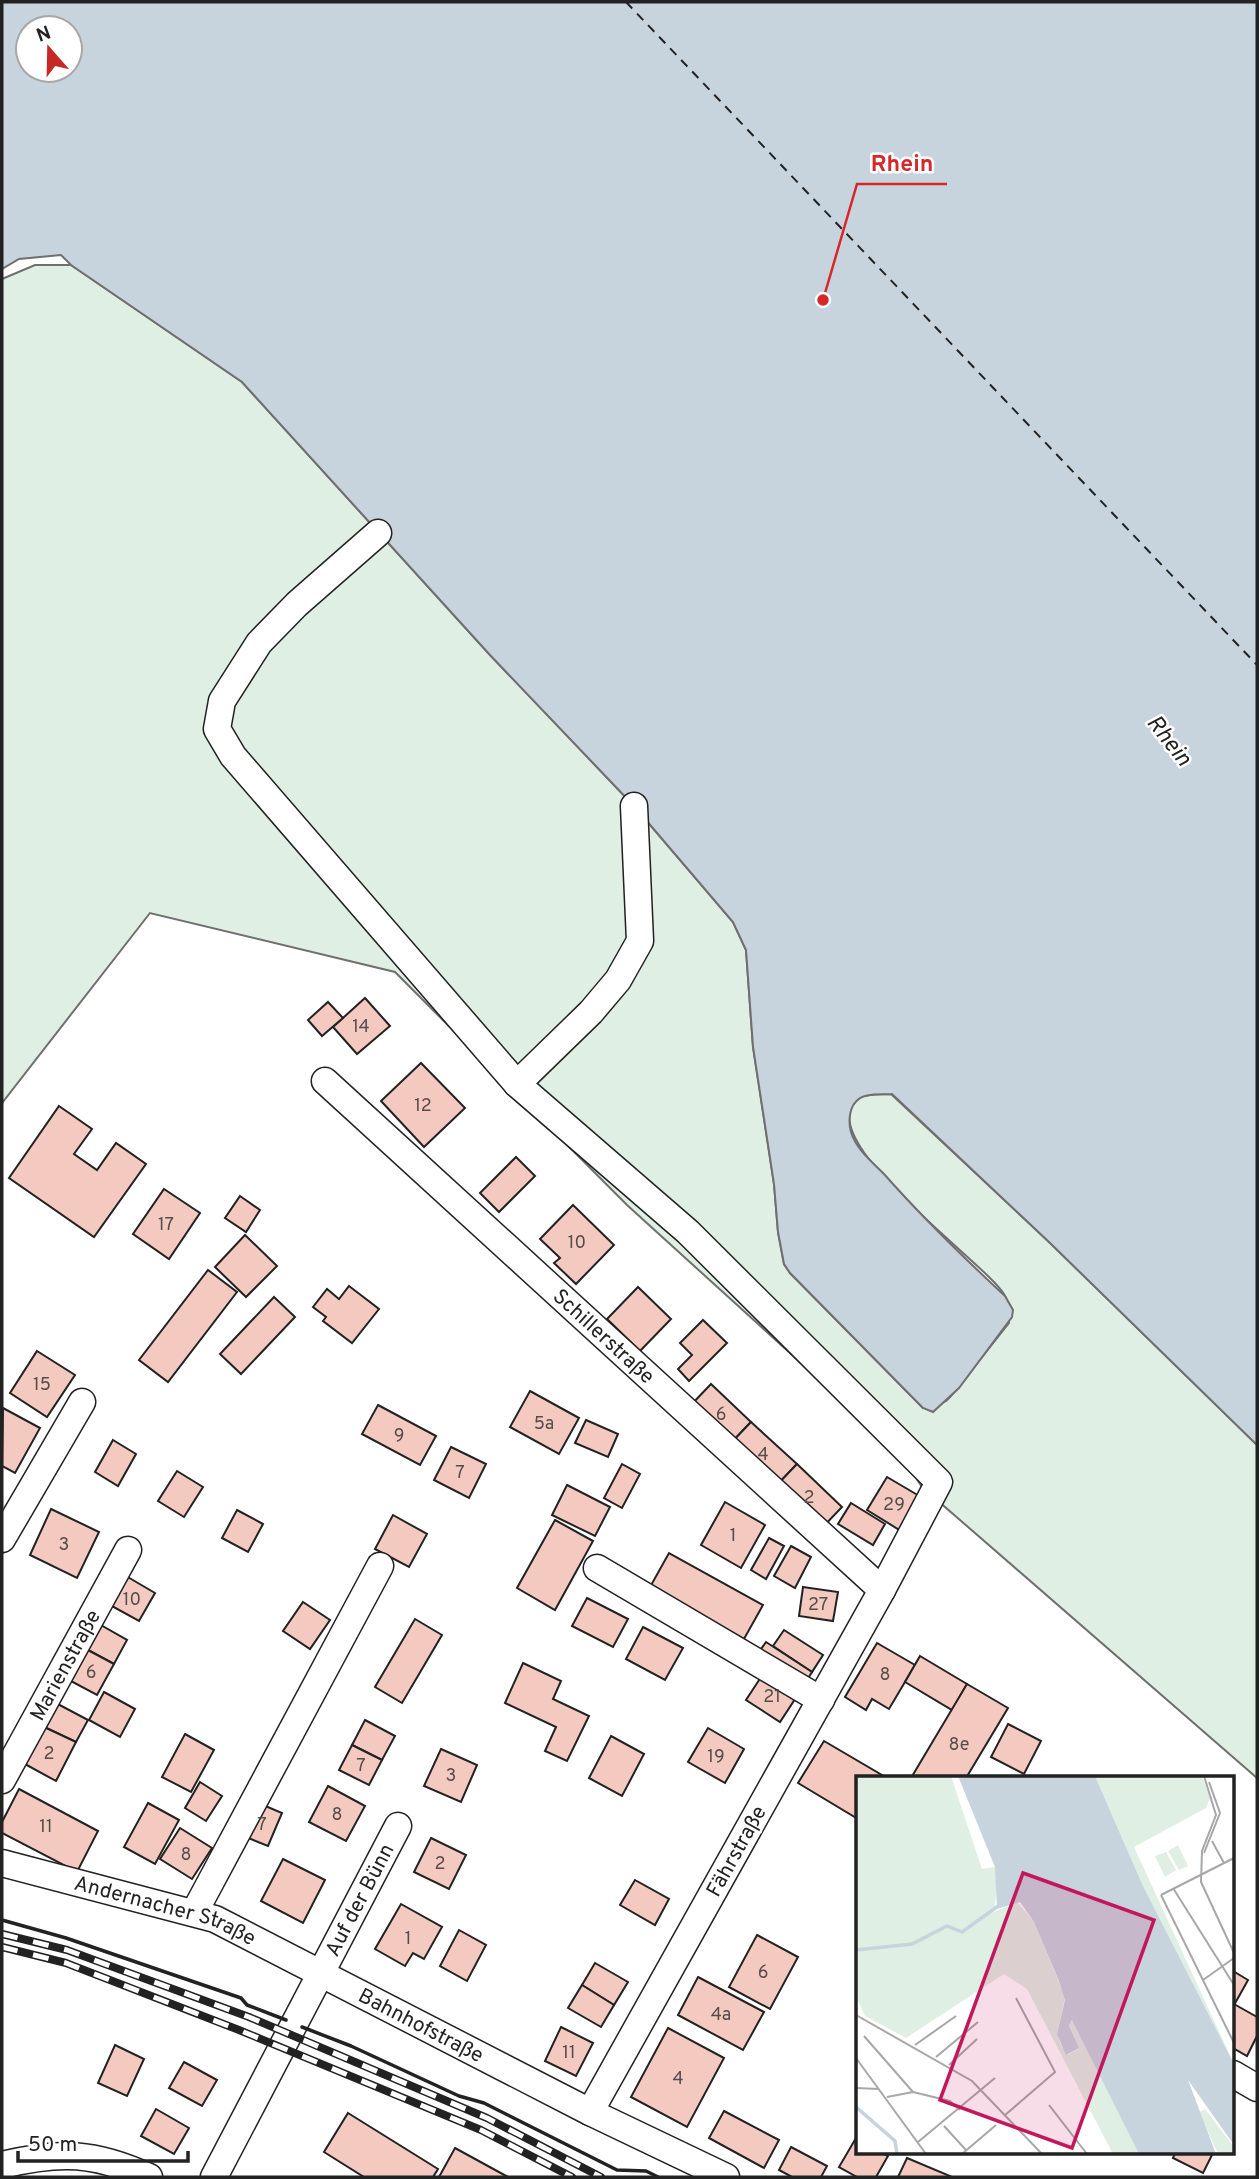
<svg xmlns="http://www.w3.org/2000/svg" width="1259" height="2179" viewBox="0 0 1259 2179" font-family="Overpass,sans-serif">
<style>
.green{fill:#e0efe3;stroke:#6f6f6f;stroke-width:2}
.water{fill:#c7d3dd;stroke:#6f6f6f;stroke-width:2;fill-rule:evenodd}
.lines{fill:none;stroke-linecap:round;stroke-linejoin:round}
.ferry{stroke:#222;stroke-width:2;stroke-dasharray:9 7;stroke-linecap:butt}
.building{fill:#f3c9c0;stroke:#222;stroke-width:2}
.minor-casing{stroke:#222;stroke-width:29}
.minor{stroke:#fff;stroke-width:26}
.rail-casing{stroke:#222;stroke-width:8}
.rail{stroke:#fff;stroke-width:5;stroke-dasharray:16;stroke-linecap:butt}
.wall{stroke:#222;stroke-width:3.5}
.labels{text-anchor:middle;stroke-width:5;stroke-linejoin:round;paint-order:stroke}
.number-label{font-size:18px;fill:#564c4a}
.street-label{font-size:21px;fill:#222;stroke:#fff}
.water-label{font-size:23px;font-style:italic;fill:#222;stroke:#fff}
.inset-river{fill:none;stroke:#c7d3dd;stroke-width:3.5}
.inset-road{fill:none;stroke:#a7a7a7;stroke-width:2}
.view{fill:#c2185b;fill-opacity:0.15;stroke:#c2185b;stroke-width:3.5}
.inset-edge{fill:none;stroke:#222;stroke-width:3.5}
.leader{fill:none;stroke:#d62828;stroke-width:2.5}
.callout-dot{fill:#d62828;stroke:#fff;stroke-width:2.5}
.callout-label{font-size:23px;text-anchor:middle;font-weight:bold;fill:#d62828;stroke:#fff;stroke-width:5;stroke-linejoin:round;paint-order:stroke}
</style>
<rect width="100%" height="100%" fill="#fff"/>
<path class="green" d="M 35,265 L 71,265 L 242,382 L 490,655 L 634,806 L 733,922 L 746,950 L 753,1047 L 774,1184 L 778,1232 L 784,1264 L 790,1273 L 923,1408 L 946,1401 L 951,1396 L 1009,1323 C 1008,1315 1009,1304 1005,1296 C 992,1267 803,1136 860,1098 C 868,1093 882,1095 891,1094 L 1049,1242 L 1257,1445 L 1257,1778 L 922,1487 L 900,1453 L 627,1205 L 395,972 L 150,913 L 2,1103 L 2,279 Z"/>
<path class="water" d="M 2,2 L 1257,2 L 1257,1445 L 1049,1242 L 892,1094 C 882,1095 868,1093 860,1098 C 849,1105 848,1121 851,1132 C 856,1149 872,1162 884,1174 C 922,1217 963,1257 1005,1296 L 1013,1310 L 1012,1317 L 959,1388 L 933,1412 L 923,1408 L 790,1273 L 784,1264 L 778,1232 L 774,1184 L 753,1047 L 746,950 L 733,922 L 634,806 L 490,655 L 242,382 L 71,265 L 61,255 L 19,259 L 2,269 ZM 28,28 L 70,28 L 70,70 L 28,70 Z"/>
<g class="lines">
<polyline class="ferry" points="626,2 1257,665"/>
</g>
<g class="building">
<polygon points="365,998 390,1026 357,1054 333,1027"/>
<polygon points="328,1002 343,1018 322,1036 308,1020"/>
<polygon points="421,1063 465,1108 424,1147 381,1101"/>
<polygon points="59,1106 92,1129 74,1154 97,1170 116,1143 146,1164 94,1237 9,1178"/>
<polygon points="516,1157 535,1176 499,1212 480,1193"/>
<polygon points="164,1189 200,1213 169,1259 133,1234"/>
<polygon points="240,1196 260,1210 246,1232 225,1218"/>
<polygon points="573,1205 614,1245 576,1284 554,1263 560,1258 540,1239"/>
<polygon points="245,1235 277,1266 246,1297 215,1267"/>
<polygon points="208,1270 237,1292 168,1382 139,1360"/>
<polygon points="349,1286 379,1309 352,1343 323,1321 326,1317 313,1307 327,1289 339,1299"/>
<polygon points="638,1287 671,1319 640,1351 607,1319"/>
<polygon points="274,1297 295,1317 241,1374 220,1354"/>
<polygon points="703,1320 727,1343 689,1381 678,1369 692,1355 680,1343"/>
<polygon points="37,1351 75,1375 47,1417 10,1393"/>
<polygon points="711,1384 751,1422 730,1444 690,1406"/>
<polygon points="530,1391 579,1418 559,1454 510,1427"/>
<polygon points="378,1405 436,1436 420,1465 362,1434"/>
<polygon points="3,1408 40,1428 15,1473 2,1466"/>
<polygon points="586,1420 618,1434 608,1457 575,1443"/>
<polygon points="751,1422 797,1464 775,1487 730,1444"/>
<polygon points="113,1440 136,1454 118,1486 95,1472"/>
<polygon points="451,1447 486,1464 469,1498 434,1480"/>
<polygon points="622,1464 640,1474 622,1508 604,1498"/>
<polygon points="797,1464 842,1507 820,1530 775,1487"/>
<polygon points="177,1471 203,1487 184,1517 158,1501"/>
<polygon points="887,1477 921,1497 901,1531 867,1510"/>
<polygon points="567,1485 610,1507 595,1536 552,1515"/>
<polygon points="725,1502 765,1525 741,1568 701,1545"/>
<polygon points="851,1503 885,1524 873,1545 838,1524"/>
<polygon points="51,1509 99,1532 77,1578 30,1555"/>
<polygon points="237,1510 263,1524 248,1552 222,1538"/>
<polygon points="393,1515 427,1534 409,1567 375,1549"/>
<polygon points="555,1520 593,1541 555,1610 517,1588"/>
<polygon points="769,1538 784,1546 766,1579 751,1570"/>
<polygon points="791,1546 811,1557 795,1588 774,1576"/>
<polygon points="669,1553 763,1605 744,1639 650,1587"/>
<polygon points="126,1576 155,1593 139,1621 110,1605"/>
<polygon points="803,1587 838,1592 833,1621 799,1616"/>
<polygon points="587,1598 628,1619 613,1647 572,1626"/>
<polygon points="303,1602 330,1620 310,1649 283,1631"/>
<polygon points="415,1619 442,1635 402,1703 375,1687"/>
<polygon points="99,1624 127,1640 114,1664 86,1649"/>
<polygon points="643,1627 683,1648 665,1680 626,1659"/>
<polygon points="784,1630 823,1655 812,1672 773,1646"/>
<polygon points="766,1642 812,1672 799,1693 752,1662"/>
<polygon points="877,1643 915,1665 889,1709 872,1699 866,1710 845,1697"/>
<polygon points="86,1649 114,1664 97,1695 69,1680"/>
<polygon points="920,1656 967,1684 952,1710 905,1682"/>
<polygon points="523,1663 561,1681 553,1699 589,1716 567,1761 545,1751 556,1727 505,1703"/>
<polygon points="765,1671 799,1693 780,1722 746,1700"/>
<polygon points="967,1684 1008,1708 966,1778 911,1778"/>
<polygon points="104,1692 135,1709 120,1737 89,1720"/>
<polygon points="54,1702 88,1720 76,1742 42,1726"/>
<polygon points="365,1720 395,1736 382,1760 352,1745"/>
<polygon points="1008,1724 1041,1741 1024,1774 991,1757"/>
<polygon points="42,1726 76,1742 56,1781 23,1763"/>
<polygon points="708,1728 744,1749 725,1783 688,1762"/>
<polygon points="185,1734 214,1750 191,1792 162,1777"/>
<polygon points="611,1736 644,1754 622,1796 589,1778"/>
<polygon points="824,1741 887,1778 858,1778 858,1819 798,1783"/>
<polygon points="352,1745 382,1760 369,1785 339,1770"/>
<polygon points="441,1749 477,1765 461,1802 424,1786"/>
<polygon points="200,1782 222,1796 206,1821 185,1808"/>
<polygon points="328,1786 365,1806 346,1841 309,1822"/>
<polygon points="19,1789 98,1831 77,1872 2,1833 2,1822"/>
<polygon points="256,1802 282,1813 268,1846 241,1835"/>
<polygon points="148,1803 179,1820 155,1864 124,1847"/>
<polygon points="180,1828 212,1848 192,1879 160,1859"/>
<polygon points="431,1838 466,1855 449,1889 414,1872"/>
<polygon points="283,1859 325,1880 303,1923 261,1901"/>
<polygon points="635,1880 669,1899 655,1925 620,1905"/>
<polygon points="401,1904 442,1927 424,1959 413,1953 405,1966 375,1949"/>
<polygon points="459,1930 486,1945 467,1981 440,1966"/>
<polygon points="757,1935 798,1957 770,2009 729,1987"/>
<polygon points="595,1963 628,1982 614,2005 582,1985"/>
<polygon points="1233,1971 1248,1980 1233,2007"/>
<polygon points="698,1977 764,2012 743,2050 678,2015"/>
<polygon points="582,1985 614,2005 601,2027 568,2008"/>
<polygon points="1234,2004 1257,2017 1257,2036 1247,2056 1233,2048"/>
<polygon points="561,2027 593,2043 576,2076 545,2061"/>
<polygon points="668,2028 724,2058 687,2127 631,2097"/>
<polygon points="115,2045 144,2059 127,2096 98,2083"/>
<polygon points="184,2062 217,2080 202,2106 169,2088"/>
<polygon points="156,2109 189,2128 174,2154 141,2136"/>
<polygon points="724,2111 779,2140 764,2168 709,2138"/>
<polygon points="348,2113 438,2169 433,2177 364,2177 324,2152"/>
<polygon points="856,2138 858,2153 882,2153 888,2156 876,2177 857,2177 839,2167"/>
<polygon points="791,2147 827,2166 821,2177 792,2177 779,2170"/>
<polygon points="455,2148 508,2177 439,2177"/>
<polygon points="1175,2153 1213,2153 1203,2173 1173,2158"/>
<polygon points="907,2158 950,2176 949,2177 898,2177"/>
</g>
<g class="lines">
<g class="minor-casing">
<g id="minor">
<polyline points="378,533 297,604 259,643 222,701 217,729 233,756 517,1084 688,1232 939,1482 882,1590 590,2112"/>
<path id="s1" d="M 325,1081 L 882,1590"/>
<polyline points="517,1084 591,1012 618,980 640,941 634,806"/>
<polyline points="2,1539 82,1402"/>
<polyline points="597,1568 821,1700"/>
<path id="s2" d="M 2,1780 L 128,1550"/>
<path id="s3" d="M 2,1863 L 215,1919 L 590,2112 L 726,2177"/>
<polyline points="194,1913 380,1566"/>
<polyline points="1233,2074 1257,2088"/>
<path d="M 2,2165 C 61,2151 94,2152 149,2177"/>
<path id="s4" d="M 214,2177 L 398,1826"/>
</g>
</g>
<use href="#minor" class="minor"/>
<g class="rail-casing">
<g id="rail">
<polyline points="2,1934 67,1950 249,2017 487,2118 601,2177"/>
<polyline points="2,1947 66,1963 239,2030 481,2130 572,2177"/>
</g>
</g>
<use href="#rail" class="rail"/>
<g class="wall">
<polyline points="2,1920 66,1938 241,1998 247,2005 286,2020"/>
<polyline points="302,2027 351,2046 459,2096 484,2103 617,2170 646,2171 658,2177"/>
</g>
</g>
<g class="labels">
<g class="number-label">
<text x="361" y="1032">14</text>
<text x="423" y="1111">12</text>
<text x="166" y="1230">17</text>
<text x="577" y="1248">10</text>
<text x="42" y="1390">15</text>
<text x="721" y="1420">6</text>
<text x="544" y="1429">5a</text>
<text x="399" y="1441">9</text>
<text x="763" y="1460">4</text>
<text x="460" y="1478">7</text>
<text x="809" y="1503">2</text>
<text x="894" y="1510">29</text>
<text x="733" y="1541">1</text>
<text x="64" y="1550">3</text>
<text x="132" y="1605">10</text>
<text x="818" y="1610">27</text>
<text x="91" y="1678">6</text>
<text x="885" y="1680">8</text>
<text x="772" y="1702">21</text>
<text x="959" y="1750">8e</text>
<text x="49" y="1759">2</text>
<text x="716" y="1762">19</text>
<text x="361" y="1771">7</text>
<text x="451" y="1781">3</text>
<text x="337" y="1820">8</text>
<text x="262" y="1830">7</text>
<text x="46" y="1832">11</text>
<text x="186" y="1860">8</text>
<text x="440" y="1869">2</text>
<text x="408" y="1944">1</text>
<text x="763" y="1978">6</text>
<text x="721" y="2020">4a</text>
<text x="569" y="2058">11</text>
<text x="678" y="2084">4</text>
</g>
<g class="street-label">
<text dy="7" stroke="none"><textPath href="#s1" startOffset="378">Schillerstraße</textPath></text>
<text dy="7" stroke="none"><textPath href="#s2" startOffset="131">Marienstraße</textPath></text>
<text transform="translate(736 1851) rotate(-61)" y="7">Fährstraße</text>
<text dy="7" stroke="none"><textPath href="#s4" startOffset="313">Auf der Bünn</textPath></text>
<text dy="7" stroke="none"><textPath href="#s3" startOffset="170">Andernacher Straße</textPath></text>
<text dy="7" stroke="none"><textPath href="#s3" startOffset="452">Bahnhofstraße</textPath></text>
</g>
<g class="water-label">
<text transform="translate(1170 740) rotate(52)" y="8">Rhein</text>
</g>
</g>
<g transform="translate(856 1776)">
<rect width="378" height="378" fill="#fff"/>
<path d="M 0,0 L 95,0 L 126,93 L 139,91 L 142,104 L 138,136 L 161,126 L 178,146 L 209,221 L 201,257 L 204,267 L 211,279 L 223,273 L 213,247 L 218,245 L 283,378 L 257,378 L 171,213 L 148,198 L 50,262 L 9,240 L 0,220 ZM 239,0 L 346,0 L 354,22 L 350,32 L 278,71 L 378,288 L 287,110 ZM 322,69 L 332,90 L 323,94 L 312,75 ZM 310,76 L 320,94 L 309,101 L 299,80 ZM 349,333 L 378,371 L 378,378 L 362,378 L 343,336 Z" fill="#e0efe3"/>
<path d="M 102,0 L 239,0 L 287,110 L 378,288 L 378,369 L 332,304 L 360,378 L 283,378 L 216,244 L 213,249 L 223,272 L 210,279 L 201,258 L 209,224 L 203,205 L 178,146 L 164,126 L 141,133 L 139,91 Z" fill="#c7d3dd"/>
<path class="inset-river" d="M 180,0 L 345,378M 0,174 L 56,168 L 91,150 L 106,156 L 145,128M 0,331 L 39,365 L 41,378"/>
<path class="inset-road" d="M 348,0 L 360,39 L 346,75 L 345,106 L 378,177M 356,65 L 368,87M 348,77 L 364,37 L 353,6M 317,112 L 378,209M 305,119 L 378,267M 305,119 L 378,82M 347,204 L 378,182M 0,239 L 116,305 L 186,378M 8,260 L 57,316M 59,269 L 100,240M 80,281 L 122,246M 0,282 L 70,378M 93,289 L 121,263M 0,312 L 23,313M 31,321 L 57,316 L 94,325 L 104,334M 193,329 L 231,378M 148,340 L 199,296 L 160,222M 88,350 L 110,374M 62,366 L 139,302M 106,378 L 140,349"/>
<path class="view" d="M 167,97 L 298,144 L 216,372 L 84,324 Z"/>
<rect width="378" height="378" class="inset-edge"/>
</g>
<path class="leader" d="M823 300L857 184H947"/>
<circle class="callout-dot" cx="823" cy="300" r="7"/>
<g class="callout-label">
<text x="902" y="171">Rhein</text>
</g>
<rect width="1259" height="2179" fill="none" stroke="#222222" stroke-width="7"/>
<g transform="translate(49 49) rotate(340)"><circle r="33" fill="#ffffff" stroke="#a7a7a7" stroke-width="2"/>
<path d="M0-5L12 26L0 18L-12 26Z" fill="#c62828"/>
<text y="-10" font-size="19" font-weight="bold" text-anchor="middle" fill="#222222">N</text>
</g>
<path d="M18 2151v10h170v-10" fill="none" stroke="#222222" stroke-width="3.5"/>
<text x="28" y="2151" font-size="21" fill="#222222" stroke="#ffffff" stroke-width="5" paint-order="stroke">50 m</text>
</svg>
